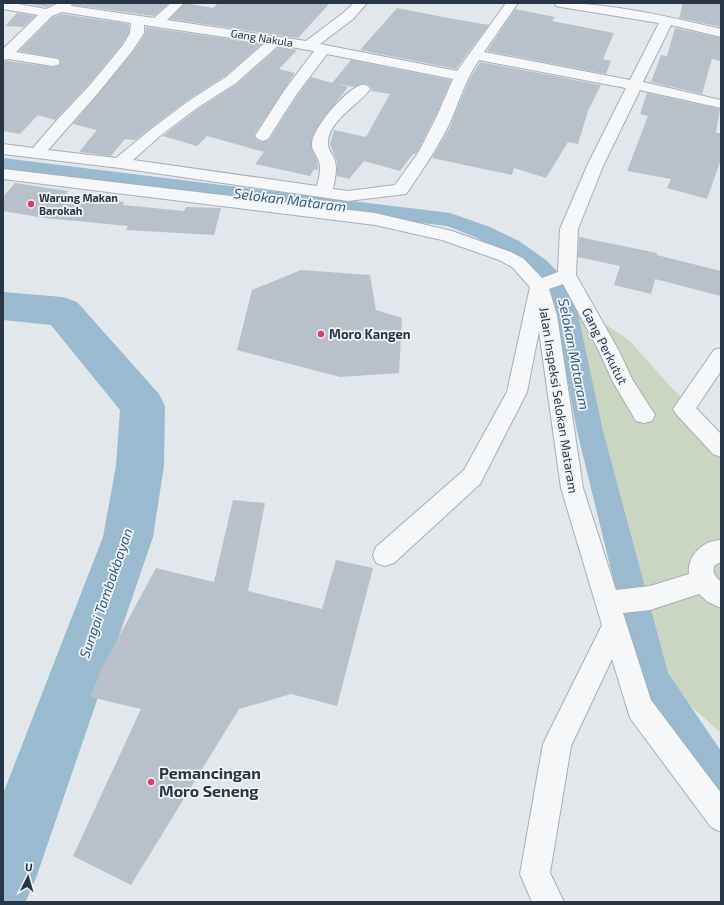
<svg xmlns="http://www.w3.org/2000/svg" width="724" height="905" viewBox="0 0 724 905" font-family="'Exo 2',sans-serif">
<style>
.green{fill:#cad6c2}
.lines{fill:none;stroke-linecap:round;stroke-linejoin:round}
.canal{fill:#9abacf;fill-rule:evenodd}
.river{fill:#9abacf;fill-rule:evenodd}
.building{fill:#b8c1ca}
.minor-casing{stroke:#a6aeb6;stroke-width:2}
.minor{fill:#f5f7f9;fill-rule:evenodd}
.poi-dot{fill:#db3c68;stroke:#f2f5f8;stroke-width:1.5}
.labels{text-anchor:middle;stroke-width:3.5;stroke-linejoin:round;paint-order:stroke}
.far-street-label{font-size:11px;fill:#283645;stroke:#f2f5f8}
.far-poi-label{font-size:11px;font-weight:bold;fill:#283645;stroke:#f2f5f8;text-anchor:start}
.poi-label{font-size:13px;font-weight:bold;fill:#283645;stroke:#f2f5f8;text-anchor:start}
.street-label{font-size:13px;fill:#283645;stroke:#f2f5f8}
.water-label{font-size:14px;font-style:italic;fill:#2e5b7d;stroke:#f2f5f8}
.near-poi-label{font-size:16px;font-weight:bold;fill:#283645;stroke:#f2f5f8;text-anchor:start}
</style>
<rect width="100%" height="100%" fill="#e2e7eb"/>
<polygon class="green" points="570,301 629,340 671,387 721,435 721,733 671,688 644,626"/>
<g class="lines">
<polygon class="canal" points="3,158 450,213 490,227 519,241 546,260 558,272 573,291 603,431 668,673 721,751 721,800 709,794 642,691 638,680 577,431 551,293 530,271 504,252 475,237 447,226 3,170"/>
<polygon class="river" points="3,292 63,297 77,302 159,394 165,406 164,466 153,537 36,878 26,901 24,902 3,902 3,794 103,537 116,466 120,410 51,325 3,320"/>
</g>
<g class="building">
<polygon points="25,3 55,3 46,7"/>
<polygon points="73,3 169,3 154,16 73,5"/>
<polygon points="185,3 213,8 218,3 330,3 298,38 170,19"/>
<polygon points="683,3 721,3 721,27 679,18"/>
<polygon points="397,8 454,19 489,25 456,69 360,50"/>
<polygon points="515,9 555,17 552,21 614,33 603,59 611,61 606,74 487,51"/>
<polygon points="17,13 35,16 23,27 5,26"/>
<polygon points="62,14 129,24 129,33 122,44 88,85 55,120 38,115 20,134 3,131 3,61 8,61 53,67 59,66 61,61 58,58 19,51 53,17"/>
<polygon points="146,27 262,44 225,76 186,101 135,140 125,139 111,156 79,152 97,130 73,124 134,51 145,34"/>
<polygon points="675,28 721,38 721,61 712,59 702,94 651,82 661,55 667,56"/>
<polygon points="279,47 297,50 279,69 295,73 254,135 257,140 262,142 269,140 297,96 311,77 332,83 351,60 451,80 435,117 417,152 415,154 413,154 400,171 364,161 349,179 337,176 337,162 330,144 334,130 366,137 390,94 371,91 372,89 369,85 365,84 361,84 354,87 337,84 348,87 322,120 312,137 311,147 317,160 318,169 318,170 314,169 310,176 255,164 264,152 207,136 197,146 163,136 198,109 237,84"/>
<polygon points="480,62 601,85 588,111 578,144 568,142 546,178 514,168 512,175 432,158 449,129 468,82"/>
<polygon points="647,93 720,109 716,133 721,133 721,159 707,199 667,188 671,179 627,171 648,116 640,114"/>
<polygon points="15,183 68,191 64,197 124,202 123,205 184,211 186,207 221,208 214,235 126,230 128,226 44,218 3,211 3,197"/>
<polygon points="579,237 657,253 657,255 721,271 721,296 655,279 651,294 614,285 620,266 578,257"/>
<polygon points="301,270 370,275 376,310 402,318 399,373 340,377 237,350 252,290"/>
<polygon points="233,500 265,503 248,591 322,609 336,560 373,568 337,706 291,694 239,709 131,885 73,856 141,709 90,697 103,666 156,568 214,582"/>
</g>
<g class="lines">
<g class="minor-casing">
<g id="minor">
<path d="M 3,3 L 13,3 L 46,9 L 59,3 L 72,3 L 71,6 L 154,18 L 171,3 L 184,3 L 167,20 L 306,41 L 343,13 L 354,3 L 367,3 L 353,19 L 320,44 L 457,71 L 506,3 L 518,3 L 484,52 L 630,80 L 659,23 L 561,7 L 556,6 L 555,3 C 611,3 666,16 721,29 L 721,37 L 671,25 L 643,82 L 721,100 L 721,108 L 640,90 L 603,166 L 578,229 L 576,275 L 619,351 L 632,379 L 655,415 L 652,421 L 644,423 L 636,421 L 613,382 L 599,351 L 563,284 L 549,289 L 557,315 L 583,488 L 616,590 L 650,586 L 689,574 C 687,556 703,540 721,540 L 721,562 L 715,565 C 711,572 716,577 721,582 L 721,608 L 708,602 L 699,594 L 650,610 L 623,613 L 651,700 L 721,793 L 721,832 L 711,827 L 630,718 L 612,659 L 571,746 L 550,873 L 564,902 L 532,902 L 520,874 L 543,744 L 602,625 L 561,488 L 539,331 L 527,392 L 480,484 L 394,563 L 385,566 L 376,563 L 373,555 L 376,547 L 464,470 L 507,392 L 530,287 L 512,267 L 499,260 L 442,240 L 375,225 L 3,179 L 3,169 L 375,213 L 452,231 L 511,252 L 524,259 L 542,278 L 558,272 L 560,229 L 587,166 L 626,88 L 479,60 C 466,79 461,96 452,118 C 440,145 423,169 406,194 L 348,201 L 120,168 L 3,154 L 3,144 L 33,148 L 57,120 L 89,86 L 123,45 L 130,33 L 131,23 L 62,12 L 52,16 L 16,52 L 58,59 L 60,62 L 58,65 L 53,66 L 8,59 L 3,60 L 3,49 L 38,15 L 3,9 ZM 144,25 L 265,43 L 226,77 L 187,102 L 150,130 L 116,158 L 48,150 L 99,92 L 133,50 L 144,33 ZM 279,45 L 314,51 L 284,91 L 255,136 L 258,139 L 263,141 L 268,139 L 296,95 L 327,54 L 453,79 L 436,118 L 418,153 L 395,185 L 348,191 L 333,189 C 335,178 338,169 334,158 C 332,154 328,149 328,144 C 327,121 359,105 370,89 L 368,86 C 365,85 362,84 359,86 C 345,91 311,129 312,145 C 312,150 316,154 318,159 C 322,168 319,177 317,186 L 133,160 L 160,136 L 197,108 L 236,83 Z"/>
<polygon points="721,348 721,371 696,408 721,434 721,457 713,454 677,415 673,409 714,350"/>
</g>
</g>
<use href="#minor" class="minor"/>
</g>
<g class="poi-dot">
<circle cx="31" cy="204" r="4"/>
<circle cx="321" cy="334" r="4"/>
<circle cx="151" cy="782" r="4"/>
</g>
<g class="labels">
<g class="far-street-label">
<text transform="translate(262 38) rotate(9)" y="4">Gang Nakula</text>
</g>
<g class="far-poi-label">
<text x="39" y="202">Warung Makan<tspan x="39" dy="13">Barokah</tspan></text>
</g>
<g class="poi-label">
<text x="329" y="339">Moro Kangen</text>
</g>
<g class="street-label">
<text transform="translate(605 346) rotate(63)" y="5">Gang Perkutut</text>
<text transform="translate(559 400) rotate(81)" y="5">Jalan Inspeksi Selokan Mataram</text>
</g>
<g class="water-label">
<text transform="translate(290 200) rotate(7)" y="5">Selokan Mataram</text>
<text transform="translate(574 354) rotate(79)" y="5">Selokan Mataram</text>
<text transform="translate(106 593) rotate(-71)" y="5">Sungai Tambakbayan</text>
</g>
<g class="near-poi-label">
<text x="159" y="779">Pemancingan<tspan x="159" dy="18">Moro Seneng</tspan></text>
</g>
</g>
<rect width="724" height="905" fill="none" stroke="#283645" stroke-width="8"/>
<g transform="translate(28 877) rotate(5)" stroke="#f2f5f8" stroke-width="3" paint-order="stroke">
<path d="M0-3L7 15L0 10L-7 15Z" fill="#283645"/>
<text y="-6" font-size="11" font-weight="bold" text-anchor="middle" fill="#283645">U</text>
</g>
</svg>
